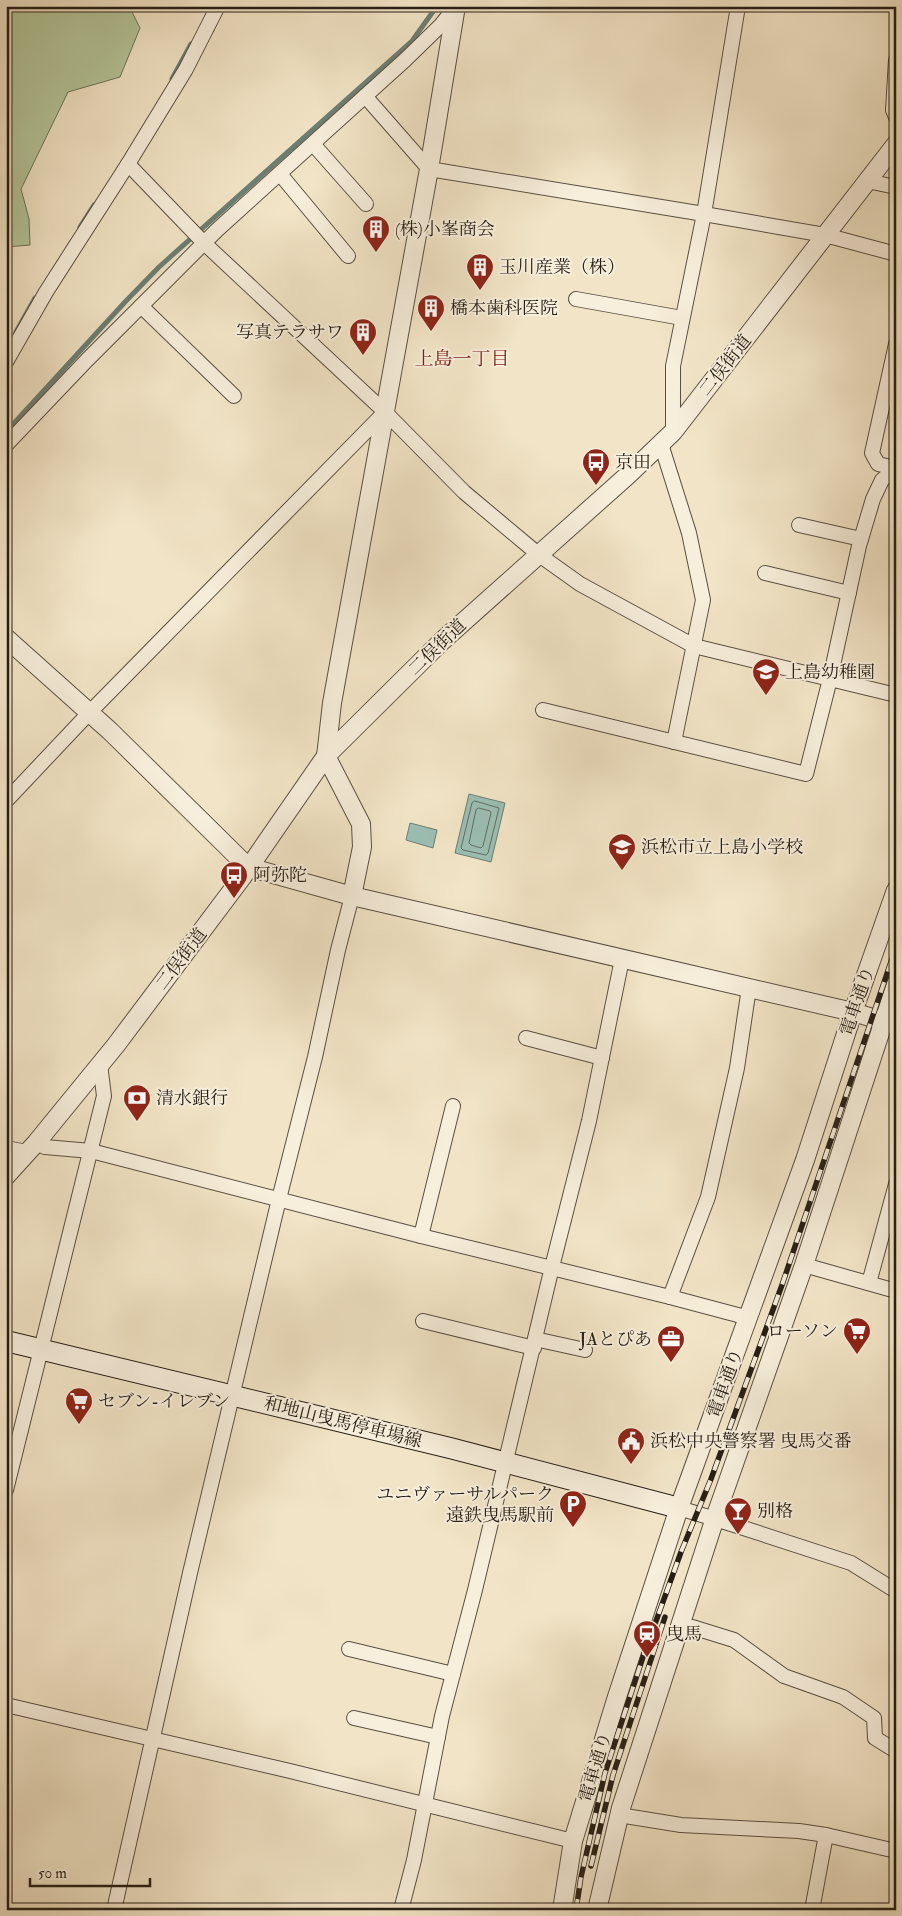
<svg xmlns="http://www.w3.org/2000/svg" width="902" height="1916" viewBox="0 0 902 1916" font-family="'IM FELL Double Pica','Noto Serif JP',serif">
<style>
.green{fill:#b4c69a;stroke:#6d7258}
.water{fill:#9bbfb4;stroke:#6c7f74}
.lines{fill:none;stroke-linecap:round;stroke-linejoin:round}
.shore{stroke:#606e64;stroke-width:1}
.stream{stroke:#6c7f74;stroke-width:5}
.minor-casing{stroke:#595042;stroke-width:16}
.tertiary-casing{stroke:#595042;stroke-width:20}
.secondary-casing{stroke:#261e15;stroke-width:22}
.minor{stroke:#f7eedb;stroke-width:14}
.tertiary{stroke:#f7eedb;stroke-width:18}
.secondary{stroke:#f7eedb;stroke-width:20}
.rail-casing{stroke:#261e15;stroke-width:5.5}
.rail{stroke:#f7eedb;stroke-width:4;stroke-dasharray:11;stroke-linecap:butt}
.labels{text-anchor:middle;stroke-width:4;stroke-linejoin:round;paint-order:stroke}
.poi-label{font-size:18px;fill:#261e15;stroke:#f7eedb;text-anchor:start}
.street-label{font-size:18px;fill:#261e15;stroke:#f7eedb}
.neighbourhood-label{font-size:19px;fill:#7a1f14;stroke:#f7eedb}
</style>
<rect width="100%" height="100%" fill="#f2e5c7"/>
<filter id="stains"><feTurbulence type="fractalNoise" baseFrequency=".004" numOctaves="4"/><feColorMatrix values="0 0 0 0 .2 0 0 0 0 .09 0 0 0 0 .02 0 0 0 .5 -.17"/></filter>
<radialGradient id="worn" r=".72"><stop offset=".6" stop-color="#630" stop-opacity="0"/><stop offset="1" stop-color="#630" stop-opacity=".3"/></radialGradient>
<polygon class="green" points="7,6 129,6 140,28 120,77 68,92 21,189 29,219 30,245 6,247"/>
<g class="water">
<polygon points="469,794 505,803 491,862 455,853"/>
<polygon points="410,823 437,830 433,848 406,840"/>
</g>
<g class="lines">
<g class="shore">
<polygon points="475,801 499,808 488,853 486,855 463,850 461,848 472,803"/>
<polygon points="479,808 490,811 491,813 483,846 481,848 471,845 469,843 476,810"/>
</g>
<g class="stream">
<polyline points="172,79 191,44"/>
<polyline points="80,227 94,205"/>
<polyline points="16,332 35,298"/>
<polyline points="6,432 125,302 159,267 412,41 437,6"/>
</g>
<g class="minor-casing">
<g id="minor">
<polyline points="896,60 893,110 896,117"/>
<polyline points="365,96 429,169 704,214 825,235 896,254"/>
<polyline points="313,144 366,204"/>
<polyline points="128,164 204,243 385,412 464,492 538,554 580,584 694,646 896,695"/>
<polyline points="280,174 348,256"/>
<polyline points="867,181 896,187"/>
<polyline points="576,299 682,318"/>
<polyline points="141,306 234,396"/>
<polyline points="6,362 46,292 128,164 186,69 218,6"/>
<polyline points="673,432 673,366 704,214 738,6"/>
<polyline points="661,444 689,533 703,600 674,742"/>
<polyline points="6,445 87,360 217,230 405,60 441,25 456,6"/>
<polyline points="895,468 878,464 872,453 896,344"/>
<polyline points="799,525 861,539"/>
<polyline points="765,573 849,593"/>
<polyline points="543,710 806,774 830,679 859,546 873,499 882,480 896,468"/>
<polyline points="6,801 90,712 385,412"/>
<polyline points="749,988 737,1068 708,1197 670,1297 749,1318"/>
<polyline points="526,1038 602,1058"/>
<polyline points="36,1143 45,1147 91,1151 421,1236 670,1297"/>
<polyline points="6,1148 27,1152"/>
<polyline points="421,1236 453,1106"/>
<polyline points="804,1265 896,1291"/>
<polyline points="869,1283 896,1184"/>
<polyline points="423,1321 534,1348"/>
<polyline points="535,1339 585,1350"/>
<polyline points="6,1490 104,1096 100,1064"/>
<polyline points="679,1508 728,1523 851,1563 896,1591"/>
<polyline points="692,1627 734,1640 784,1676 843,1697 874,1718 875,1738 896,1751"/>
<polyline points="349,1649 453,1674"/>
<polyline points="6,1705 290,1771 573,1841"/>
<polyline points="354,1718 438,1737"/>
<polyline points="619,1815 681,1825 799,1831 826,1835 812,1910"/>
<polyline points="826,1835 896,1851"/>
<polyline points="114,1910 190,1573 279,1199 315,1057 338,950 352,896"/>
<polyline points="401,1910 414,1860 442,1716 475,1590 552,1267 589,1121 622,959"/>
</g>
</g>
<g class="tertiary-casing">
<g id="tertiary">
<polyline points="6,638 110,731 248,867 352,896 853,1012 896,1025"/>
<polyline points="352,896 362,847 361,824 326,756 332,703 429,169 456,6"/>
<polyline points="6,1176 36,1143 116,1045 243,876 326,756 442,641 628,475 673,432 896,144"/>
<polyline points="562,1910 573,1841 616,1700 679,1508 805,1160 853,1012 896,890"/>
<polyline points="597,1910 621,1808 715,1518 804,1265 896,984"/>
</g>
</g>
<g class="secondary-casing">
<polyline id="secondary" points="6,1341 450,1448 679,1508"/>
</g>
<use href="#minor" class="minor"/>
<use href="#tertiary" class="tertiary"/>
<use href="#secondary" class="secondary"/>
<g class="rail-casing">
<g id="rail">
<polyline points="591,1866 613,1775 665,1617"/>
<polyline points="576,1910 581,1877 605,1773 643,1657 681,1552 711,1479 782,1285 896,947"/>
</g>
</g>
<use href="#rail" class="rail"/>
</g>
<defs>
<g id="building-pin" transform="scale(1.4375)"><path d="M0 17L-7.5 6A9.5 9.5 0 1 1 7.5 6Z" fill="#8f2418" stroke="#f7eedb"/><path d="M-4-6H4V6H1V3H-1V6H-4ZM-2.5-4.3h1.7v1.8h-1.7ZM.8-4.3h1.7v1.8H.8ZM-2.5-1h1.7V.8h-1.7ZM.8-1h1.7V.8H.8Z" fill="#fff"/></g>
<g id="bus-pin" transform="scale(1.4375)"><path d="M0 17L-7.5 6A9.5 9.5 0 1 1 7.5 6Z" fill="#8f2418" stroke="#f7eedb"/><path d="M-5-6H5V4H4V6H2V4H-2V6H-4V4H-5ZM-3.5-4V0h7V-4ZM-3.5 1.2v1.5H-2V1.2ZM2 1.2v1.5H3.5V1.2Z" fill="#fff"/></g>
<g id="school-pin" transform="scale(1.4375)"><path d="M0 17L-7.5 6A9.5 9.5 0 1 1 7.5 6Z" fill="#8f2418" stroke="#f7eedb"/><path d="M0-5L7-2L0 1L-7-2ZM-4 1L0 2.5L4 1V4Q0 6-4 4Z" fill="#fff"/></g>
<g id="bank-pin" transform="scale(1.4375)"><path d="M0 17L-7.5 6A9.5 9.5 0 1 1 7.5 6Z" fill="#8f2418" stroke="#f7eedb"/><path d="M-6-4H6V4H-6ZM0-2.3a2.3 2.3 0 1 0 0 4.6a2.3 2.3 0 1 0 0-4.6Z" fill="#fff"/></g>
<g id="supermarket-pin" transform="scale(1.4375)"><path d="M0 17L-7.5 6A9.5 9.5 0 1 1 7.5 6Z" fill="#8f2418" stroke="#f7eedb"/><path d="M-6-5.5h2.5l.6 2H6L4.5 2H-2.5L-4.4-4H-6ZM-1.5 3.2a1.3 1.3 0 1 0 .1 0ZM3 3.2a1.3 1.3 0 1 0 .1 0Z" fill="#fff"/></g>
<g id="office-pin" transform="scale(1.4375)"><path d="M0 17L-7.5 6A9.5 9.5 0 1 1 7.5 6Z" fill="#8f2418" stroke="#f7eedb"/><path d="M-6-3h4V-5.5h4V-3h4V5H-6ZM-1-4.5V-3h2v-1.5ZM-6 0V1H6V0Z" fill="#fff"/></g>
<g id="civic-pin" transform="scale(1.4375)"><path d="M0 17L-7.5 6A9.5 9.5 0 1 1 7.5 6Z" fill="#8f2418" stroke="#f7eedb"/><path d="M-.6-6.5H3V-4.5H.6V-3L4-1V1h2V6H-6V1h2V-1L-.6-3ZM-1.2 2.5V6h2.4V2.5Z" fill="#fff"/></g>
<g id="parking-pin" transform="scale(1.4375)"><path d="M0 17L-7.5 6A9.5 9.5 0 1 1 7.5 6Z" fill="#8f2418" stroke="#f7eedb"/><path d="M-3.5-5.5H1a3.5 3.5 0 0 1 0 7H-1V5.5H-3.5ZM-1-3.4V-.6H.8a1.4 1.4 0 0 0 0-2.8Z" fill="#fff"/></g>
<g id="bar-pin" transform="scale(1.4375)"><path d="M0 17L-7.5 6A9.5 9.5 0 1 1 7.5 6Z" fill="#8f2418" stroke="#f7eedb"/><path d="M-6-5H6L.8 .8V4.5H3.5V6h-7V4.5H-.8V.8Z" fill="#fff"/></g>
<g id="station-pin" transform="scale(1.4375)"><path d="M0 17L-7.5 6A9.5 9.5 0 1 1 7.5 6Z" fill="#8f2418" stroke="#f7eedb"/><path d="M-3-6H3Q5-6 5-4V2Q5 4 3 4L4.5 6H3L1.5 4h-3L-3 6H-4.5L-3 4Q-5 4-5 2V-4Q-5-6-3-6ZM-3.5-4v3h7v-3ZM-3.5 1v1.5H-2V1ZM2 1v1.5H3.5V1Z" fill="#fff"/></g>
</defs>
<g fill-rule="evenodd">
<use href="#building-pin" x="376" y="229"/>
<use href="#building-pin" x="480" y="267"/>
<use href="#building-pin" x="431" y="308"/>
<use href="#building-pin" x="363" y="332"/>
<use href="#bus-pin" x="596" y="462"/>
<use href="#school-pin" x="766" y="672"/>
<use href="#school-pin" x="622" y="847"/>
<use href="#bus-pin" x="234" y="875"/>
<use href="#bank-pin" x="137" y="1098"/>
<use href="#supermarket-pin" x="857" y="1331"/>
<use href="#office-pin" x="671" y="1339"/>
<use href="#supermarket-pin" x="79" y="1401"/>
<use href="#civic-pin" x="631" y="1441"/>
<use href="#parking-pin" x="573" y="1504"/>
<use href="#bar-pin" x="738" y="1511"/>
<use href="#station-pin" x="647" y="1634"/>
</g>
<g class="labels">
<g class="poi-label">
<text x="395" y="235">(株)小峯商会</text>
<text x="499" y="273">玉川産業（株）</text>
<text x="450" y="314">橋本歯科医院</text>
<text x="344" y="338" text-anchor="end">写真テラサワ</text>
<text x="615" y="468">京田</text>
<text x="785" y="678">上島幼稚園</text>
<text x="641" y="853">浜松市立上島小学校</text>
<text x="253" y="881">阿弥陀</text>
<text x="156" y="1104">清水銀行</text>
<text x="838" y="1337" text-anchor="end">ローソン</text>
<text x="652" y="1345" text-anchor="end">JAとぴあ</text>
<text x="98" y="1407">セブン-イレブン</text>
<text x="650" y="1447">浜松中央警察署 曳馬交番</text>
<text x="554" y="1500" text-anchor="end">ユニヴァーサルパーク<tspan x="554" dy="21">遠鉄曳馬駅前</tspan></text>
<text x="757" y="1517">別格</text>
<text x="666" y="1640">曳馬</text>
</g>
<g class="street-label">
<text transform="translate(725 365) rotate(-52)" y="6">二俣街道</text>
<text transform="translate(437 647) rotate(-44)" y="6">二俣街道</text>
<text transform="translate(181 959) rotate(-53)" y="6">二俣街道</text>
<text transform="translate(857 1001) rotate(-71)" y="6">電車通り</text>
<text transform="translate(725 1383) rotate(-70)" y="6">電車通り</text>
<text transform="translate(343 1422) rotate(14)" y="6">和地山曳馬停車場線</text>
<text transform="translate(595 1767) rotate(-73)" y="6">電車通り</text>
</g>
<g class="neighbourhood-label">
<text x="462" y="365">上島一丁目</text>
</g>
</g>
<rect width="902" height="1916" fill="none" stroke="#f2e5c7" stroke-width="25"/>
<rect x="8" y="8" width="887" height="1901" fill="none" stroke="#261e15" stroke-width="2.5"/>
<rect x="12" y="12" width="877" height="1891" fill="none" stroke="#261e15"/>
<path d="M30 1878v8h120v-8" fill="none" stroke="#261e15" stroke-width="2.5"/>
<text x="38" y="1878" font-size="15" fill="#261e15" stroke="#f7eedb" stroke-width="4" paint-order="stroke">50 m</text>
<rect width="100%" height="100%" filter="url(#stains)"/>
<rect width="100%" height="100%" fill="url(#worn)"/>
</svg>
